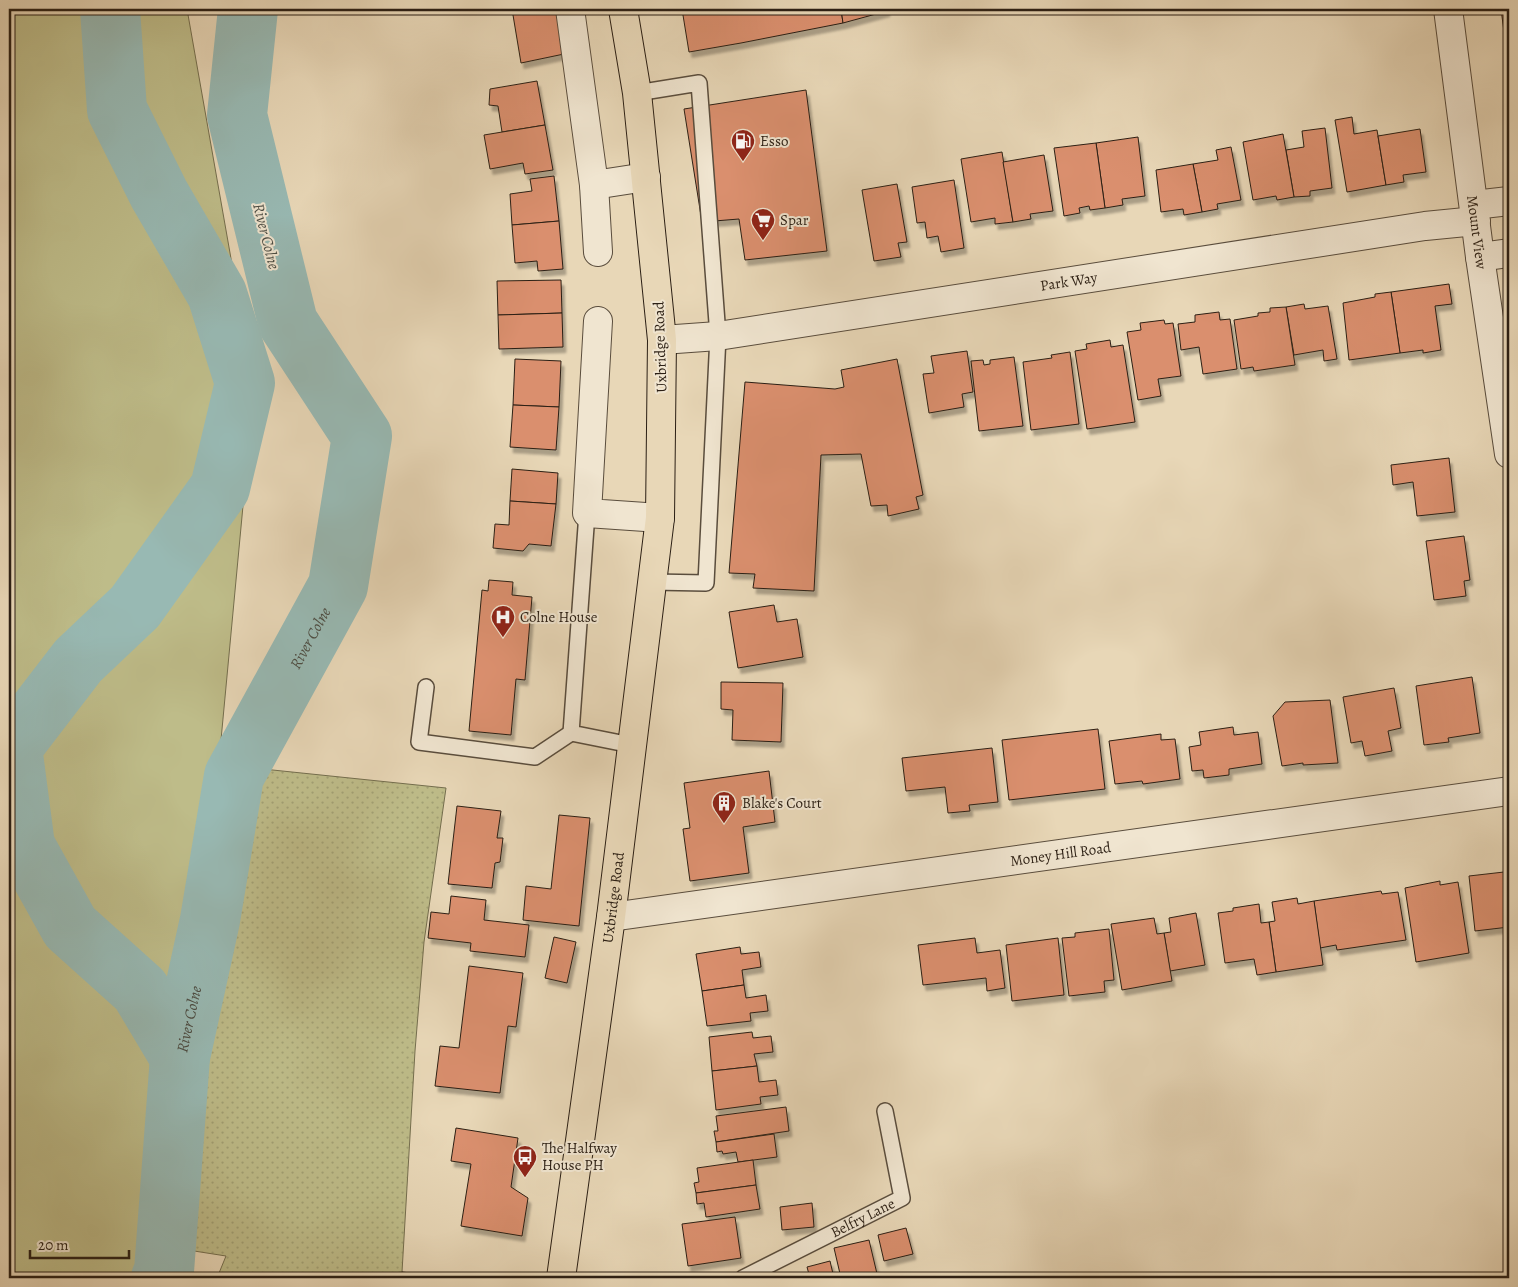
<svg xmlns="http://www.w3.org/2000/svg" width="1518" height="1287" viewBox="0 0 1518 1287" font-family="Alegreya,serif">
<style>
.grass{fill:url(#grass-dots);stroke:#746e4e}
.park{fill:#bebc89;stroke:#746e4e}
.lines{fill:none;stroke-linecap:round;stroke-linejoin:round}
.river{stroke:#98b9b3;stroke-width:60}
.building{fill:#da8f6e;stroke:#2b1f14;filter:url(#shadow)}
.service-casing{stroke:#5a4d3d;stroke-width:18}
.minor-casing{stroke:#5a4d3d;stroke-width:30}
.primary-casing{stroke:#2b1f14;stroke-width:30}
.service{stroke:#f0e5d0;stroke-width:15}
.minor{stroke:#f0e5d0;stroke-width:28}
.primary{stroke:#e8d7b7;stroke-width:28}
.labels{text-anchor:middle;stroke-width:4;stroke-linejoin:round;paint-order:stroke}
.poi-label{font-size:15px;fill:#2b1f14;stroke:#f0e5d0;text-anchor:start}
.street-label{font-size:15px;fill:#2b1f14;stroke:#f0e5d0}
.water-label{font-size:16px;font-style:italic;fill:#4c4d44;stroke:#f0e5d0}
</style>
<defs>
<pattern id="grass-dots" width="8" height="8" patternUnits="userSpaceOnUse" patternTransform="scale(1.25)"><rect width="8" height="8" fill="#bebc89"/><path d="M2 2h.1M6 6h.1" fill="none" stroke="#a3a175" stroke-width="1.8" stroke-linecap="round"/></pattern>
<filter id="shadow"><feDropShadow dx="3" dy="5.5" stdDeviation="1" flood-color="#0004"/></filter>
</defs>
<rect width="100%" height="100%" fill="#e8d7b7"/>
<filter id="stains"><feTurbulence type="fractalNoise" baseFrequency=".004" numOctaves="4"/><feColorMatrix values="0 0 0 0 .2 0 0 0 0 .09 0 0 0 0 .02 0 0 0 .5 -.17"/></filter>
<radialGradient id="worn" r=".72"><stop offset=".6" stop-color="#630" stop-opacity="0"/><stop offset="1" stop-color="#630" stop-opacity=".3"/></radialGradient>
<path class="grass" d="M 263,769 L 446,788 L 424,942 L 415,1051 L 402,1272 C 369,1276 336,1281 303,1275 L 302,1278 L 217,1278 L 226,1256 L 175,1248 L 191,1059 L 246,775 Z"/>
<polygon class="park" points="9,9 187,9 254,389 191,1059 174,1267 170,1278 9,1278"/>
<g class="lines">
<g class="river">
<polyline points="110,9 117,110 159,194 217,294 245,383 220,488 135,607 78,661 12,747 25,846 70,927 140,990 180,1057"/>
<path id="s1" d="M 161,1278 L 164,1271 L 180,1057 L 210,920 L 234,776 L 338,586 L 362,436 L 288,323 L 237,115 L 248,9"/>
</g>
</g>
<g class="building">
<polygon points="512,9 556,9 564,54 521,63"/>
<polygon points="682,9 841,9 843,23 741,43 689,52"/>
<polygon points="841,9 887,9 887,11 843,23"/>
<polygon points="1501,9 1509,9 1509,46 1506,47"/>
<polygon points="537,81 545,125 502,132 498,106 489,105 490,89"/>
<polygon points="806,90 827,251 745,260 739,219 702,222 684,109"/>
<polygon points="1352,117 1354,134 1377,130 1386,185 1347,192 1335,120"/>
<polygon points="545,125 553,170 525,174 523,163 490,169 484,135"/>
<polygon points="1325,128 1332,188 1310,191 1310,196 1294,197 1286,150 1304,147 1302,131"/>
<polygon points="1420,129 1426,172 1403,175 1404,182 1386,185 1378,136"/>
<polygon points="1283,134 1294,197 1277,200 1276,196 1253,200 1243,142"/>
<polygon points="1138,137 1145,196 1122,199 1123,205 1105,208 1096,143"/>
<polygon points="1096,143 1105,208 1090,210 1089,206 1079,208 1080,213 1064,216 1054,148"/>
<polygon points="1231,147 1241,200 1217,204 1218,209 1202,212 1193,164 1218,160 1216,150"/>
<polygon points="1002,152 1013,222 995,224 995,218 971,222 961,159"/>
<polygon points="1044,155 1053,211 1030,214 1031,219 1013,222 1003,162"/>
<polygon points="1193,164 1202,212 1184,215 1183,209 1161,212 1156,170"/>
<polygon points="554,176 559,221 512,225 510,194 532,191 530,179"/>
<polygon points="954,180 964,248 941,252 938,236 927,238 925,222 917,223 912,187"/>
<polygon points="897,184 907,242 898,243 901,257 874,261 862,190"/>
<polygon points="559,221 563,269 538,271 537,261 515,263 512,225"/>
<polygon points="561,280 562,313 498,315 497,281"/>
<polygon points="1449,284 1452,304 1435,306 1441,350 1423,353 1423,350 1400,353 1391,292"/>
<polygon points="1391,292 1400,353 1349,360 1343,303 1375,297 1375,294"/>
<polygon points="1304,304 1305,309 1328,306 1337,359 1324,361 1323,350 1294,355 1286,307"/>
<polygon points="1286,307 1295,365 1254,371 1253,367 1241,369 1234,320 1258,316 1258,313 1270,312 1270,308"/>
<polygon points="1219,312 1220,320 1230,319 1237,369 1203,374 1199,347 1181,350 1178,324 1195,322 1195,315"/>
<polygon points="562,313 563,347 499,349 498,315"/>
<polygon points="1164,320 1165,324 1173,323 1181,376 1158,379 1161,396 1138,400 1127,332 1141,330 1140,323"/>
<polygon points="1110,340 1111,347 1123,345 1135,422 1087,429 1075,351 1087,349 1086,344"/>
<polygon points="967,351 973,392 962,394 964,407 929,413 923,374 934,373 931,356"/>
<polygon points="1070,352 1079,424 1031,430 1023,362 1052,358 1051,355"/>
<polygon points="1014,357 1023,426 979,431 971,361 983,360 984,365 990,364 990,360"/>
<polygon points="515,359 561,361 559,407 513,405"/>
<polygon points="897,359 923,495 916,497 919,509 888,516 887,505 871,506 861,454 821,455 814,591 753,588 755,574 729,573 745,382 835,389 844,387 841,370"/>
<polygon points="513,405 559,407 556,450 510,447"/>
<polygon points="1449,458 1455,512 1417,516 1413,482 1393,485 1391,465"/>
<polygon points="512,469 558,473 556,504 510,501"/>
<polygon points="510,501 556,504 551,546 529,544 523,551 493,548 495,524 509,525"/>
<polygon points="1464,536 1470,580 1464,581 1466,596 1434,600 1426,541"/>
<polygon points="489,580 513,582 512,595 532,597 525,680 516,679 511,735 469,731 482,590 488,591"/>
<polygon points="774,605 777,622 797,619 803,657 738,668 729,612"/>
<polygon points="1472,677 1480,733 1448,738 1449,742 1424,745 1416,686"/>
<polygon points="721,682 783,683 781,742 732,740 733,710 721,709"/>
<polygon points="1394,688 1401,728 1388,731 1392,751 1365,756 1362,741 1351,743 1343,697"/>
<polygon points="1330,700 1338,763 1303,765 1303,763 1282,766 1273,716 1285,702"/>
<polygon points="1233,727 1234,735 1258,732 1262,764 1229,769 1229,775 1204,778 1203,770 1192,771 1189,747 1201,745 1199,732"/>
<polygon points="1098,729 1105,789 1009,800 1002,740"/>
<polygon points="1161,734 1161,740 1175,739 1180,779 1143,784 1142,781 1115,784 1109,741"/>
<polygon points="992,748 998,802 969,805 970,811 948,813 945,787 906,791 902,758"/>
<polygon points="769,771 775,822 743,827 749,873 690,881 683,829 690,828 684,783"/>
<polygon points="457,806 501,811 497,838 503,838 500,862 495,863 492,888 448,884"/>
<polygon points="559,815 590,818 579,926 523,920 526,886 551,889"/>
<polygon points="1504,872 1505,877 1509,876 1509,927 1475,931 1469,876"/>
<polygon points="1440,881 1440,885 1458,882 1469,953 1416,962 1405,888"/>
<polygon points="1381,891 1382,894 1398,892 1406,940 1337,950 1336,945 1320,948 1314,901"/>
<polygon points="451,896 486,900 484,920 529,925 525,957 470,951 471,943 428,938 431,912 449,914"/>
<polygon points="1297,898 1298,904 1314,901 1323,965 1276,972 1269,922 1275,921 1272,902"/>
<polygon points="1259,904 1261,923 1269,922 1276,972 1257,975 1254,959 1225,963 1218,913 1233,911 1233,908"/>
<polygon points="1196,913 1205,965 1170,971 1164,933 1171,932 1169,918"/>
<polygon points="1154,918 1157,934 1164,933 1172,981 1122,990 1111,924"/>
<polygon points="1109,929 1114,980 1104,981 1105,992 1069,996 1062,938 1075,937 1075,933"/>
<polygon points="554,937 576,942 567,983 545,978"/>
<polygon points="975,938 977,953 1000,950 1005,988 987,991 986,978 923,985 918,945"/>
<polygon points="1058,938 1064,995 1012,1001 1006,945"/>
<polygon points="740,947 741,954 759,952 761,967 742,970 744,985 702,991 696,954"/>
<polygon points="469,966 523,973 516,1027 508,1026 500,1093 435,1086 440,1046 459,1048"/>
<polygon points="744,985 746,998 766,995 768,1011 750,1013 751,1021 707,1026 702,991"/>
<polygon points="752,1032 753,1038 771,1036 773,1052 754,1054 757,1066 712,1071 709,1037"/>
<polygon points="757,1066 759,1082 776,1080 778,1095 760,1097 761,1104 716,1110 712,1071"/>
<polygon points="786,1107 789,1131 716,1142 714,1131 718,1131 716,1116"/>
<polygon points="456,1128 518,1138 511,1187 528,1198 522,1236 461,1226 471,1164 451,1161"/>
<polygon points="774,1134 777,1157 738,1162 736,1152 723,1154 722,1151 717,1152 716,1142"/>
<polygon points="753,1160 756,1185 696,1193 694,1183 699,1182 697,1168"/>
<polygon points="756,1185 760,1209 706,1217 704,1203 697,1204 696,1193"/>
<polygon points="812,1203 814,1227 782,1230 780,1207"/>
<polygon points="735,1217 741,1258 688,1266 682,1224"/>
<polygon points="906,1228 913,1254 884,1261 878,1235"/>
<polygon points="869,1240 878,1278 841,1278 834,1248"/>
<polygon points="830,1261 834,1278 810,1278 807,1267"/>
<polygon points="402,1272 451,1278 400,1278"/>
</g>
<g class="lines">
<g class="service-casing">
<g id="service">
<polyline points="637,93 699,83 718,336 706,583 652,582"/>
<polyline points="587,513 571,733 631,745"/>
<polyline points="426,687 419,742 535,757 571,733"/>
<path id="s2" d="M 743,1278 L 902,1198 L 885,1111"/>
</g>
</g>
<g class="minor-casing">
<g id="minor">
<polyline points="570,9 594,185 646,177"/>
<path id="s3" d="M 1448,9 L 1480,257 L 1509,454"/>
<polyline points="594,185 598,252"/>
<polyline points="1474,205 1509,201"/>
<polyline points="1480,257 1509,253"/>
<polyline points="598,321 587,513 660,518"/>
<path id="s4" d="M 662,340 L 718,336 L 1425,226 L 1476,221"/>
<path id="s5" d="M 611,917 L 1509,791"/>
</g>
</g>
<g class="primary-casing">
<g id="primary">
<path id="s6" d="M 561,1278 L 611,917 L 660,518 L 662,340 L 637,93 L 623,9"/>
</g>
</g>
<use href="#service" class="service"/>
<use href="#minor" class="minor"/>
<use href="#primary" class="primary"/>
</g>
<defs>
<g id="fuel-pin" transform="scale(1.25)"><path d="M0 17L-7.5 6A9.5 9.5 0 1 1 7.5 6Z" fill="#8f2418" stroke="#f0e5d0"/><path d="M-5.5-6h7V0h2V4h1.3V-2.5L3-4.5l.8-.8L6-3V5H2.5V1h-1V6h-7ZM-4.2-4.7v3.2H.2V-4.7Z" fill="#fff"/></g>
<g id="supermarket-pin" transform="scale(1.25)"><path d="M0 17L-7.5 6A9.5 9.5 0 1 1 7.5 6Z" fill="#8f2418" stroke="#f0e5d0"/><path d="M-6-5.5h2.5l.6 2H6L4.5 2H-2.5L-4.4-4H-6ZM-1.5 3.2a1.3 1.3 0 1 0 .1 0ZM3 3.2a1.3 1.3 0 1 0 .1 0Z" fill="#fff"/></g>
<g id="hospital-pin" transform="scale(1.25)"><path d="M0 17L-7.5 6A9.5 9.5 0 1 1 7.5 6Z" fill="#8f2418" stroke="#f0e5d0"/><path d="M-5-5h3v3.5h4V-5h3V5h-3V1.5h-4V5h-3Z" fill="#fff"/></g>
<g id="building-pin" transform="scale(1.25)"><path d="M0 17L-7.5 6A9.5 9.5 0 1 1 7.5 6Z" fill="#8f2418" stroke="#f0e5d0"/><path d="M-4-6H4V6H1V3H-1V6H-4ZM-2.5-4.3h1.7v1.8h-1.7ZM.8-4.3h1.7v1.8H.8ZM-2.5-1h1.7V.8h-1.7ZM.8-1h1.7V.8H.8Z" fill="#fff"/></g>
<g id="bus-pin" transform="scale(1.25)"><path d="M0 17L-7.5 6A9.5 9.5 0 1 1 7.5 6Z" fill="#8f2418" stroke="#f0e5d0"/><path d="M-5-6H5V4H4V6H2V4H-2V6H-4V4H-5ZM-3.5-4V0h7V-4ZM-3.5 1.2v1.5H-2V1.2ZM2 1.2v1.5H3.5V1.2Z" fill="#fff"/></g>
</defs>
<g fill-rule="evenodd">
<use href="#fuel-pin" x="743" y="141"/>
<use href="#supermarket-pin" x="763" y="220"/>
<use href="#hospital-pin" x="503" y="617"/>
<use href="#building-pin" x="724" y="803"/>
<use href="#bus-pin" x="525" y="1157"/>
</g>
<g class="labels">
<g class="poi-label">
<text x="760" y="146">Esso</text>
<text x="780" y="225">Spar</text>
<text x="520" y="622">Colne House</text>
<text x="742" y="808">Blake's Court</text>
<text x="542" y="1153">The Halfway<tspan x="542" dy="17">House PH</tspan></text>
</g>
<g class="street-label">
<text dy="5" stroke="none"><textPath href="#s3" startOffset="225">Mount View</textPath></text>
<text dy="5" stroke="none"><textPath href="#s4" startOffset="411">Park Way</textPath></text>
<text transform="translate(660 347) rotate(-92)" y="5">Uxbridge Road</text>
<text dy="5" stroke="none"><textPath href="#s5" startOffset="454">Money Hill Road</textPath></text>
<text dy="5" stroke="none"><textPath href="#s6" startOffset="384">Uxbridge Road</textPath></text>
<text dy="5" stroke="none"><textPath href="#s2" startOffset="134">Belfry Lane</textPath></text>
</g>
<g class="water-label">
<text transform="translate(267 236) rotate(76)" y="6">River Colne</text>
<text dy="6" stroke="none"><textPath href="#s1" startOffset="666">River Colne</textPath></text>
<text dy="6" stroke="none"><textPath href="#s1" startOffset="261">River Colne</textPath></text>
</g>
</g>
<rect width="1518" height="1287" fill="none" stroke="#e8d7b7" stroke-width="30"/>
<rect x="10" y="10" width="1498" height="1267" fill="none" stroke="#2b1f14" stroke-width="2.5"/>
<rect x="15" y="15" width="1488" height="1257" fill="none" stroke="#2b1f14"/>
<path d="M30 1250v8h99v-8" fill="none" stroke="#2b1f14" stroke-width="2.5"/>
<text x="38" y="1250" font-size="15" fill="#2b1f14" stroke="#f0e5d0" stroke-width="4" paint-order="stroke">20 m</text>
<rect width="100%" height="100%" filter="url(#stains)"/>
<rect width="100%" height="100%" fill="url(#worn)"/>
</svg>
